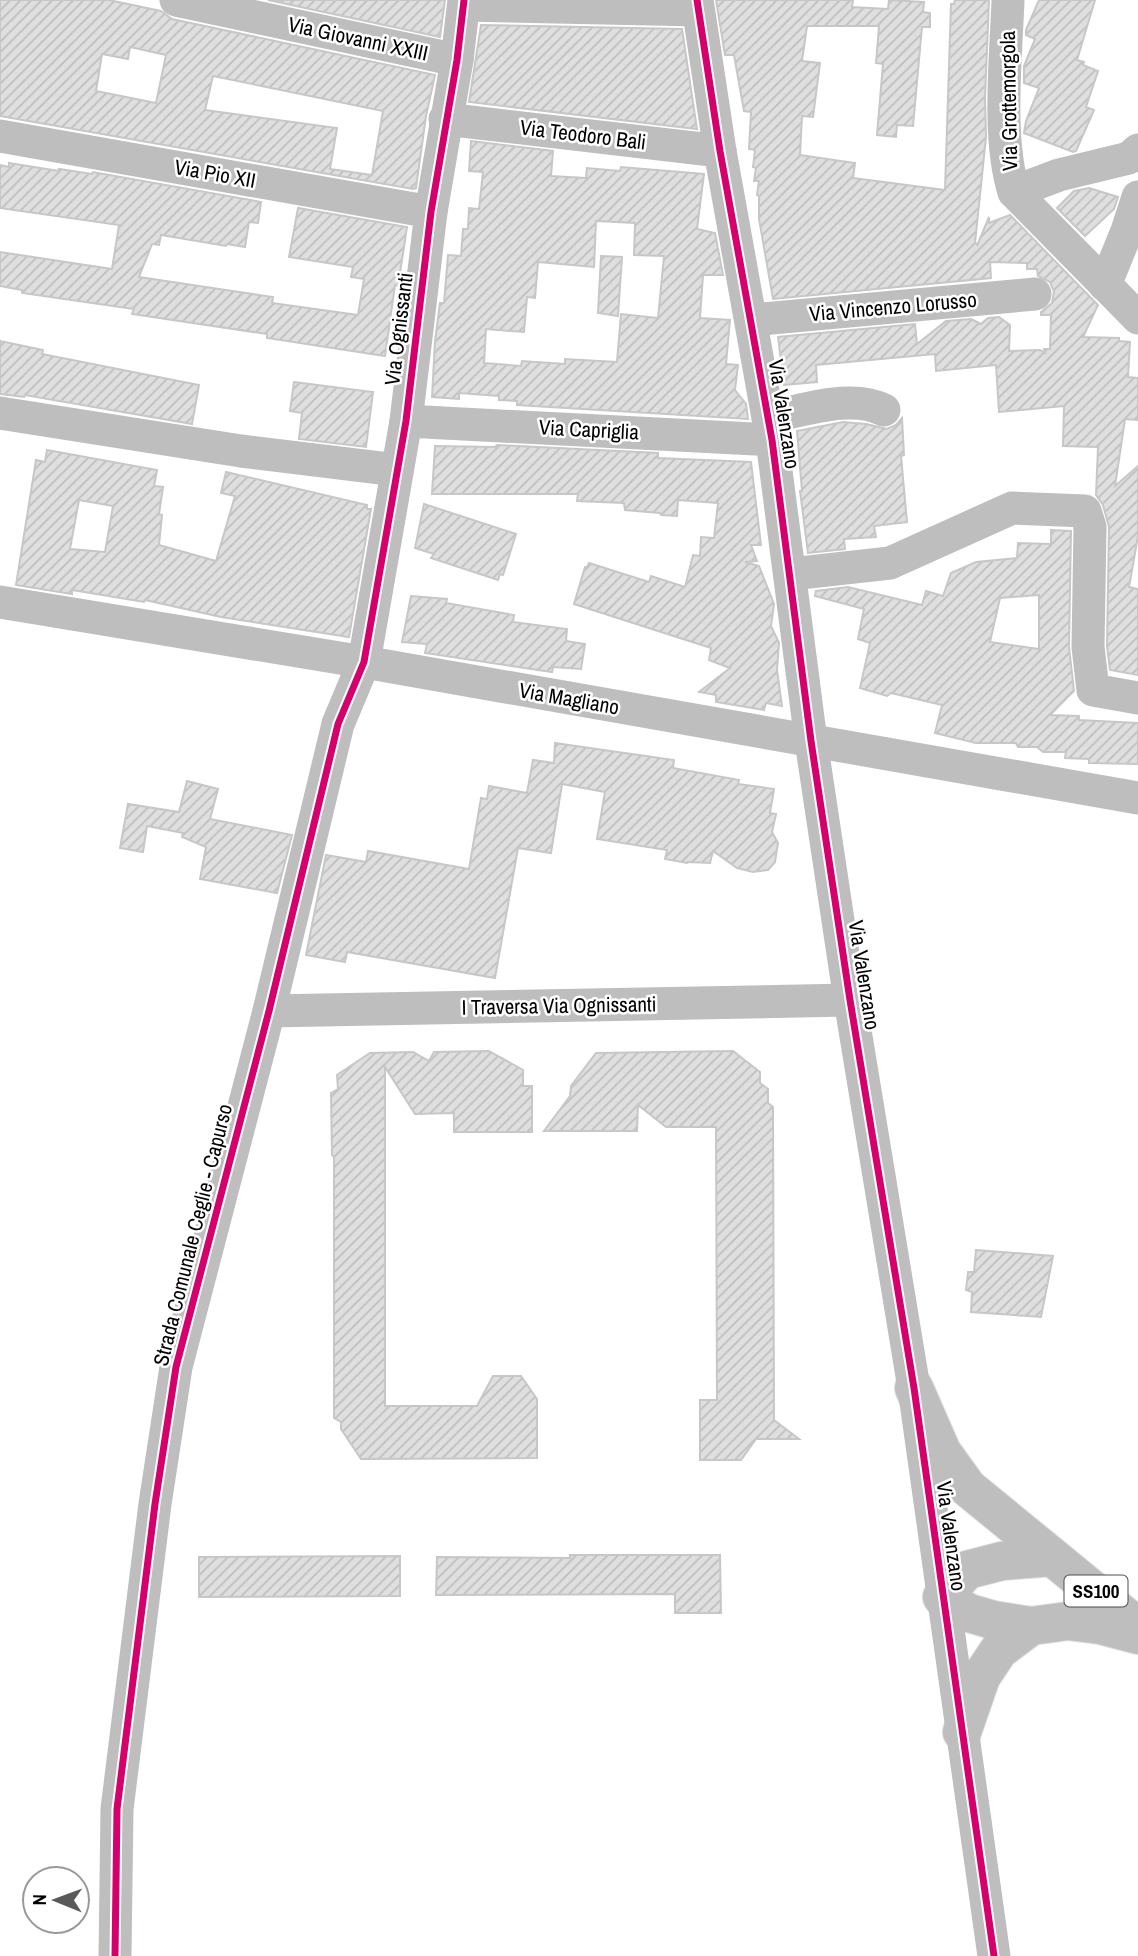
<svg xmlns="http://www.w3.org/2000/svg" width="1138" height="1956" viewBox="0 0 1138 1956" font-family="'Archivo Narrow',sans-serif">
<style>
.building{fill:url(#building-hatch);stroke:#c7c7c7;stroke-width:2;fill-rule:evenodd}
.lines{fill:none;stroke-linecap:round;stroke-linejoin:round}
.highway-casing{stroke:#dbdbdb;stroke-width:40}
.minor{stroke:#bebebe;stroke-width:33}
.highway{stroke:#bebebe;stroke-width:38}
.cycleway-casing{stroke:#fff;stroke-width:11}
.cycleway{stroke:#d6006c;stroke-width:7}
.labels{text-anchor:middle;stroke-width:5;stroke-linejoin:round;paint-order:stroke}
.shield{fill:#fff;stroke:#4c4c4c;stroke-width:2}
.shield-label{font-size:19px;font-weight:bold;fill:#000}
.street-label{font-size:21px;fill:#000;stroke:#fff}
</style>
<defs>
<pattern id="building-hatch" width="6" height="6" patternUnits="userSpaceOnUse" patternTransform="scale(1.75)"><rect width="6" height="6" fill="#dfdfdf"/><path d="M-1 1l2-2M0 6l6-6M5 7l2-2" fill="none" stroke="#bebebe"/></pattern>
</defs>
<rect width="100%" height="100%" fill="#fff"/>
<g class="building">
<path d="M 0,0 L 109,0 L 161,11 L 172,19 L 435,75 L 426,116 L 416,188 L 413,189 L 0,116 ZM 130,47 L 166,55 L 156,103 L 96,91 L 102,54 L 128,59 ZM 213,76 L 383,111 L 372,175 L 330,169 L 337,128 L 205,110 Z"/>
<polygon points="268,0 445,0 440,37"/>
<polygon points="716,0 853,0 852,7 888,9 889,0 924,2 923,12 930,13 930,27 922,27 913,126 897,125 896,137 877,135 883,64 876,63 879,26 807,26 802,61 820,63 813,117 802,116 800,155 855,163 853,178 945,190 951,4 954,4 955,0 989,0 985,98 986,137 975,243 978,244 977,246 989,217 989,223 1010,215 1098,305 1083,337 1119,338 1119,341 1130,342 1128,377 1138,378 1138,420 1125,419 1115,486 1138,466 1138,536 1129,587 1138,589 1138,675 1110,670 1107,646 1109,527 1103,505 1096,495 1098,447 1063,446 1064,406 999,412 996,365 936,371 935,354 816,365 817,382 784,385 778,337 915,324 917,344 946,321 971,319 981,324 988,318 999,317 1010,325 1009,351 1040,350 1045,353 1044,349 1050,349 1051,315 1041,315 1041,312 1052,303 1054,292 1050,282 1038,276 1037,269 1027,269 1027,263 990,262 991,278 773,299 759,219 759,196 757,195 759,181 754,181 756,168 753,167 755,150 749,149 751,112 744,111 734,55 725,55"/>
<polygon points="1039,0 1095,0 1077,60 1084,62 1083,65 1098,71 1086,107 1094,110 1076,151 1073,152 1024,133 1026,121 1039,88 1024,83 1024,66 1035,39 1026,35 1026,30"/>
<polygon points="481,25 682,29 697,129 469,102"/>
<path d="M 471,141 L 553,151 L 551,176 L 586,178 L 587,168 L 620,171 L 621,167 L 704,174 L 697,229 L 715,233 L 723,275 L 703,275 L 700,318 L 730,320 L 726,364 L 738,365 L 735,390 L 746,404 L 748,419 L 517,405 L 517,401 L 499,400 L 499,396 L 459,393 L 459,399 L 432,397 L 435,341 L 440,303 L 444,303 L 448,255 L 461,256 L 463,229 L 468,229 L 469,208 L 479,209 L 483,172 L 469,171 ZM 596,221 L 635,223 L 634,255 L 664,256 L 658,318 L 621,314 L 617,362 L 565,359 L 565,364 L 522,361 L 521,366 L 484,363 L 486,329 L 524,332 L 527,297 L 535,298 L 538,262 L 594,267 Z"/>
<polygon points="9,163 59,171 59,169 92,174 93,172 261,202 258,223 249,222 245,247 227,244 226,246 161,235 159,245 152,244 139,277 273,297 272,303 358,315 364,279 351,277 353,267 289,257 298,208 407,227 398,286 395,285 385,356 267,338 267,334 132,314 134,309 22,293 22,290 0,286 0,252 112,269 119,225 0,208 0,165 9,167"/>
<polygon points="1089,188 1118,197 1114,209 1085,236 1057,208 1074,191"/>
<polygon points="601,256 622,257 618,316 598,313"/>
<polygon points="0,341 43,350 42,354 199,385 192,424 25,395 24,397 0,394"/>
<polygon points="294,382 373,392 366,447 299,439 302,413 290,411"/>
<polygon points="902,418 904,455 901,456 907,522 874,526 876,537 844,539 845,549 808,553 800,491 802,491 797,431 843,422 866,424 887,429 896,425"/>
<polygon points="497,445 658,453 658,458 751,462 761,545 751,545 757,561 745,562 759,566 774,604 771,626 779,643 777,670 782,706 766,703 764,710 716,702 716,695 699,692 730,668 709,660 711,648 574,604 585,567 587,567 589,563 649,582 651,576 685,587 693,555 700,556 701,537 714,538 718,503 678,500 677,516 661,515 660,513 625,510 624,503 577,501 578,494 432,494 435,446 495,447"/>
<path d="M 47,450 L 157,470 L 154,486 L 163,487 L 159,514 L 162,515 L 159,545 L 216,561 L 235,496 L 221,493 L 226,472 L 367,505 L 367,509 L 371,509 L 349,637 L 221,617 L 145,600 L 144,602 L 72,590 L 72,594 L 16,585 L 36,460 L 45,462 ZM 79,500 L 113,506 L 105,552 L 70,549 Z"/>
<polygon points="424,504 516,534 503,575 500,574 498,580 431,558 434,554 415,548"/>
<path d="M 1051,530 L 1071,531 L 1069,647 L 1074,691 L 1050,715 L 1079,716 L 1079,720 L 1138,723 L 1138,764 L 1089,763 L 1089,759 L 1065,758 L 1066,752 L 1043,752 L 1037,747 L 1018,747 L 1016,743 L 976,743 L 935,733 L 942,705 L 891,693 L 887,696 L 860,688 L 870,643 L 858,639 L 864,609 L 815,596 L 816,591 L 848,587 L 922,605 L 926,591 L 943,596 L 951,573 L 976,562 L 1017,558 L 1018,543 L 1051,544 ZM 1039,595 L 1039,649 L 990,642 L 1000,598 Z"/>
<polygon points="411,596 447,599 446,603 514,615 513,622 567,629 566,641 585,644 581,669 553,667 552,672 425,653 427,644 402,642"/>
<polygon points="555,743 674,760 673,768 739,780 738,784 774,789 770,813 776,814 772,832 778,843 775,862 768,870 753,872 737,868 713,851 710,863 688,862 687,863 665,859 667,850 597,839 605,792 562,784 551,853 518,848 495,978 347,952 345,962 306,955 326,855 366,862 368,851 469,869 481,798 487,799 489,786 527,793 533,760 554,763"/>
<polygon points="187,781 218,789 210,819 292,835 277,893 200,879 206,847 182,837 183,833 147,826 143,852 120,848 128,804 179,812"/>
<polygon points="489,1051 523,1070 523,1086 532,1086 532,1132 454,1132 454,1113 415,1114 385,1067 385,1406 477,1406 493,1376 521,1376 537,1399 537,1458 361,1459 341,1429 341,1422 334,1418 334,1157 332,1155 331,1093 338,1089 337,1075 370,1053 413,1052 429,1061 434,1052"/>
<polygon points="733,1051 760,1072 760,1083 768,1089 768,1103 773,1107 774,1420 799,1439 756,1439 741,1460 700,1460 700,1400 717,1400 716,1127 666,1127 638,1105 637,1131 544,1131 570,1096 571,1086 596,1053"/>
<polygon points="976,1250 1053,1256 1041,1317 971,1312 972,1292 966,1290 968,1272 974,1272"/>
<polygon points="570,1555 720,1555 721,1613 675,1613 675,1594 436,1595 437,1557 570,1558"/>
<polygon points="400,1556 400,1596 199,1597 199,1557"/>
</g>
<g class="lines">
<g class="highway-casing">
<g id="highway">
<polyline points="914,1388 942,1452 968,1488 1138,1627"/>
<polyline points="1052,1557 1002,1561 967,1570 942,1597 969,1613 993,1620 1031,1626 1068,1621 1100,1625 1138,1635"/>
<polyline points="962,1732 981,1677 999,1650 1031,1626"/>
</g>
</g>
<g class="minor">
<polyline points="176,0 457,60"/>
<polyline points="697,0 720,151 772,440 811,741 850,1000 914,1388 994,1956"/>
<path d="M 1008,0 C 1006,57 997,139 1014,192 L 1138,318"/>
<polyline points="464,5 698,10"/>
<polyline points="445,119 720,151"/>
<polyline points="0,136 431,212"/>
<polyline points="1014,192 1059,175 1129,158 1138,150"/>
<polyline points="1105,285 1127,231 1138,197"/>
<polyline points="751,320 1035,294"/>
<polyline points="0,413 241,451 397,470"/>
<path d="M 768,417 C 803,411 851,393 884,410"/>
<polyline points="406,421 772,440"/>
<polyline points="791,574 890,563 1012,508 1085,511 1090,527 1088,647 1093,690 1138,698"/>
<polyline points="0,602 364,662 1138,798"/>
<polyline points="269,1011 850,1000"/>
<polyline points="115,1956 117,1809 155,1504 176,1367 269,1011 338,724 364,662 406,421 431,212 457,60 464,0"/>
</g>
<use href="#highway" class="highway"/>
<g class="cycleway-casing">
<g id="cycleway">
<polyline points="697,0 720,151 772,440 811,741 850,1000 914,1388 994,1956"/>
<polyline points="115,1956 117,1809 155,1504 176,1367 269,1011 338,724 364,662 406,421 431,212 457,60 464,0"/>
</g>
</g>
<use href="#cycleway" class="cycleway"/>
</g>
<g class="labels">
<rect class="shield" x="1064.5" y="1575.5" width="63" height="31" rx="5"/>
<g class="shield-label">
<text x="1096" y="1598">SS100</text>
</g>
<g class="street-label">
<text transform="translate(358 39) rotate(12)" y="7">Via Giovanni XXIII</text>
<text transform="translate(1009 101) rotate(-91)" y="7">Via Grottemorgola</text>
<text transform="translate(583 135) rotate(7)" y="7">Via Teodoro Bali</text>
<text transform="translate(215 174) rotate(10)" y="7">Via Pio XII</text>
<text transform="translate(893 307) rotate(-5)" y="7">Via Vincenzo Lorusso</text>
<text transform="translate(399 329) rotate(-83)" y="7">Via Ognissanti</text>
<text transform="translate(784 414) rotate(81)" y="7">Via Valenzano</text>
<text transform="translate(589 430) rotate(3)" y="7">Via Capriglia</text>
<text transform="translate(569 699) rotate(10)" y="7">Via Magliano</text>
<text transform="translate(864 975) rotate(81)" y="7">Via Valenzano</text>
<text transform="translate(559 1006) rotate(-1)" y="7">I Traversa Via Ognissanti</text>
<text transform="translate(193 1235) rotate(-76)" y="7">Strada Comunale Ceglie - Capurso</text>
<text transform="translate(951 1536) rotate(82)" y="7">Via Valenzano</text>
</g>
</g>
<g transform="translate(56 1900) rotate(271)"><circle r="33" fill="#ffffff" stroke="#999999" stroke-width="2"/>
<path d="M0-5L12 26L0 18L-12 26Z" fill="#595959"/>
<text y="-10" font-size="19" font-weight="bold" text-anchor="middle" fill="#000000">N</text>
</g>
</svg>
